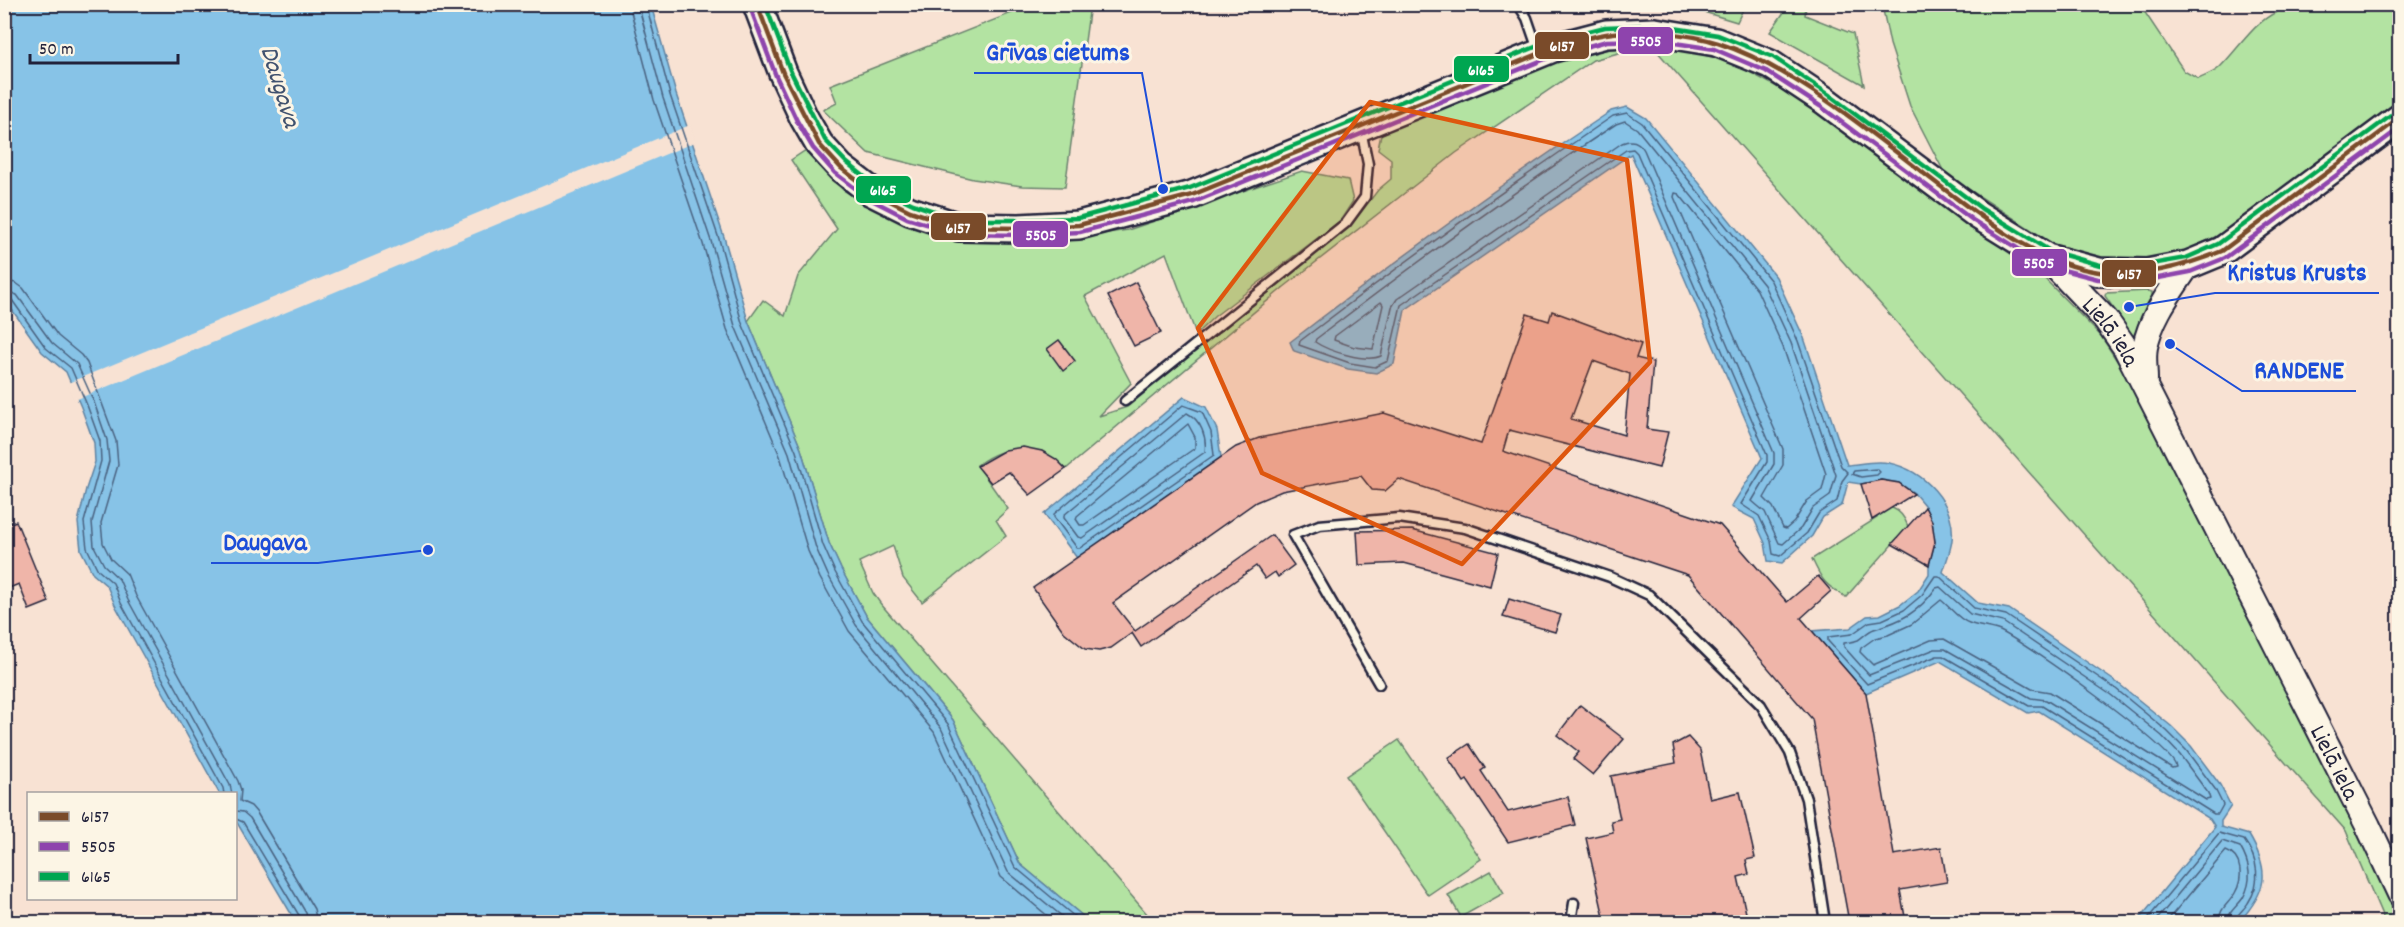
<svg xmlns="http://www.w3.org/2000/svg" width="2404" height="927" viewBox="0 0 2404 927" font-family="Dekko,sans-serif">
<style>
.green{fill:#b3e3a2;stroke:#6a826e;stroke-width:1.5}
.water{fill:#87c3e7;stroke:#5f83a2;stroke-width:1.5}
.pier{fill:#f8e2d3}
.lines{fill:none;stroke-linecap:round;stroke-linejoin:round}
.shore{stroke:#4a6280;stroke-width:1.5}
.building{fill:#efb5a9;stroke:#22223b;stroke-width:1.5;fill-rule:evenodd}
.lane-casing{stroke:#22223b;stroke-width:13}
.secondary-casing{stroke:#22223b;stroke-width:28}
.primary-casing{stroke:#22223b;stroke-width:32}
.lane{stroke:#fcf5e5;stroke-width:8}
.secondary{stroke:#fcf5e5;stroke-width:24}
.primary{stroke:#fcf5e5;stroke-width:27}
.bus-1-casing{stroke:#fcf5e5;stroke-width:9}
.bus-2-casing{stroke:#fcf5e5;stroke-width:9}
.bus-3-casing{stroke:#fcf5e5;stroke-width:9}
.bus-1{stroke:#7a4b2a;stroke-width:4.5}
.bus-2{stroke:#8e44ad;stroke-width:4.5}
.bus-3{stroke:#00a651;stroke-width:4.5}
.marked{fill:#de560e;fill-opacity:0.2;stroke:#de560e;stroke-width:4.5;stroke-linejoin:round}
.labels{text-anchor:middle;stroke-width:6;stroke-linejoin:round;paint-order:stroke}
.street-label{font-size:24px;fill:#22223b;stroke:#fcf5e5}
.water-label{font-size:26px;font-style:italic;fill:#40526f;stroke:#fcf5e5}
.leader{fill:none;stroke:#1d4ed8;stroke-width:2}
.callout-dot{fill:#1d4ed8;stroke:#fcf5e5;stroke-width:2}
.callout-label{font-size:26px;text-anchor:middle;font-weight:bold;fill:#1d4ed8;stroke:#fcf5e5;stroke-width:6;stroke-linejoin:round;paint-order:stroke}
.line-badge{stroke:#fcf5e5;stroke-width:2}
.badge-label{font-size:16px;text-anchor:middle;font-weight:bold;fill:#fff}
</style>
<rect width="100%" height="100%" fill="#f8e2d3"/>
<filter id="ink" filterUnits="userSpaceOnUse"><feTurbulence type="fractalNoise" baseFrequency=".0167" numOctaves="2"/><feDisplacementMap in="SourceGraphic" scale="12" xChannelSelector="R" yChannelSelector="G"/><feConvolveMatrix kernelMatrix="1 2 1 2 8 2 1 2 1" color-interpolation-filters="sRGB"/></filter>
<g filter="url(#ink)">
<g class="green">
<polygon points="1032,5 1043,7 1052,5 1090,5 1065,187 1022,186 973,179 868,153 823,110 837,103 830,85"/>
<polygon points="1688,5 1745,4 1745,5 1737,22 1687,7"/>
<polygon points="1789,5 1806,5 1805,15 1853,34 1864,85 1770,32"/>
<path d="M 1882,5 L 2140,5 L 2184,71 L 2198,79 C 2205,76 2213,73 2219,68 C 2239,49 2257,16 2285,9 L 2282,5 L 2399,5 L 2399,102 L 2223,233 L 2166,261 L 2091,260 L 2066,252 L 1945,174 L 1910,106 L 1890,44 Z"/>
<path d="M 1628,45 L 1670,46 L 1731,62 L 1801,100 L 2045,279 L 2101,336 L 2143,401 L 2336,784 L 2399,922 L 2385,922 L 2346,831 L 1656,50 L 1622,52 L 1593,60 L 1456,153 L 1284,287 L 1066,469 C 1039,442 1007,443 977,465 L 1008,509 L 996,520 L 1006,536 L 922,602 L 903,578 L 893,546 L 859,562 L 873,593 L 880,603 L 1154,922 L 1090,922 L 1020,864 L 953,720 L 867,617 L 841,569 L 829,543 L 801,449 L 748,321 L 763,300 L 785,316 L 798,276 L 837,229 L 791,160 L 806,150 L 843,190 L 893,218 L 957,239 L 1036,243 L 1128,230 L 1302,171 L 1348,180 L 1353,201 L 1340,221 L 1215,316 L 1196,334 L 1166,253 L 1085,296 L 1131,383 L 1099,416 L 1127,407 L 1352,224 L 1378,190 L 1391,179 L 1391,159 L 1378,149 L 1381,134 L 1389,126 L 1558,59 Z"/>
<polygon points="2148,291 2152,292 2152,299 2133,337 2105,296 2106,293"/>
<path d="M 1873,503 C 1895,507 1904,510 1910,533 L 1896,540 L 1846,597 C 1825,585 1822,581 1812,559 L 1877,518 Z"/>
<polygon points="1399,740 1481,859 1428,895 1346,776"/>
<polygon points="1491,871 1504,893 1461,917 1448,895"/>
</g>
<g class="water">
<polygon points="4,5 651,5 676,94 724,237 748,321 801,449 829,543 841,569 867,617 953,720 1020,864 1090,922 296,922 236,821 236,794 219,793 115,605 107,586 93,574 81,550 78,522 86,489 95,462 94,443 81,407 66,372 42,352 5,300"/>
<path d="M 1627,107 L 1646,118 L 1776,277 L 1804,338 L 1847,465 C 1860,464 1876,460 1889,463 C 1923,470 1956,503 1952,540 C 1951,550 1946,562 1943,572 L 1978,603 L 2009,609 L 2119,684 L 2171,726 L 2191,746 L 2220,785 L 2231,806 L 2221,821 L 2221,827 L 2249,835 C 2271,872 2267,891 2239,922 L 2137,922 L 2215,827 L 2210,819 L 2039,711 L 2028,713 L 1940,661 L 1866,693 L 1812,631 L 1850,628 L 1867,616 L 1880,615 L 1900,605 L 1918,591 L 1929,574 L 1929,565 L 1935,542 L 1932,521 L 1924,505 L 1914,493 L 1899,483 L 1881,480 L 1861,484 L 1848,482 L 1842,505 L 1823,517 L 1812,536 L 1782,563 L 1768,561 L 1765,543 L 1754,519 L 1731,507 L 1762,458 L 1631,154 L 1405,310 L 1394,364 L 1376,373 L 1348,369 L 1294,351 L 1290,342 C 1395,261 1501,184 1611,111 Z"/>
<polygon points="1184,397 1206,407 1217,430 1221,457 1077,558 1044,514"/>
</g>
<polygon class="pier" points="690,125 695,142 75,400 68,383"/>
<g class="lines">
<g class="shore">
<polyline points="629,4 654,100 703,244 727,329 780,456 808,551 820,578 849,631 934,732 1001,877 1055,922"/>
<polyline points="638,4 663,98 711,241 735,326 789,453 816,548 828,575 856,625 941,728 1008,872 1069,922"/>
<polyline points="646,4 670,95 719,239 742,323 796,451 823,545 835,572 862,621 948,724 1015,867 1081,922"/>
<path d="M 1627,113 L 1642,123 L 1771,281 L 1798,341 L 1841,466 L 1848,473 L 1842,481 L 1837,501 L 1819,513 L 1807,533 L 1780,556 L 1773,554 L 1771,541 L 1759,516 L 1741,504 L 1767,462 L 1767,455 L 1637,153 L 1633,149 L 1626,150 L 1401,305 L 1388,361 L 1375,367 L 1350,363 L 1299,345 L 1300,341 C 1402,263 1506,188 1613,116 Z"/>
<path d="M 1625,121 L 1637,129 L 1764,285 L 1791,343 L 1836,475 L 1830,496 L 1813,508 L 1801,528 L 1783,544 L 1779,543 L 1765,512 L 1752,501 L 1774,464 L 1774,453 L 1644,150 C 1639,141 1631,139 1622,143 L 1397,299 L 1392,307 L 1381,356 C 1366,363 1328,351 1315,342 L 1316,339 C 1414,264 1513,192 1616,124 Z"/>
<polygon points="1675,193 1679,194 1757,290 1783,347 1826,474 1822,490 1807,501 1794,522 1786,529 1783,528 1773,507 1764,498 1783,465 1783,449 1674,197"/>
<polyline points="4,281 16,283 23,288 58,336 81,355 87,363 116,441 118,465 101,523 103,543 111,559 127,574 136,596 238,781 241,790 240,801 251,806 257,813 314,909 317,922"/>
<polyline points="4,290 17,295 52,343 77,364 94,402 107,440 109,461 92,522 94,546 104,565 119,579 128,600 230,785 232,794"/>
<polyline points="4,298 12,300 46,348 71,368 87,405 100,441 101,461 84,522 87,548 98,570 113,583 121,603 223,788 224,794"/>
<polygon points="1381,302 1383,305 1373,349 1354,347 1334,340 1335,336"/>
<polygon points="1183,405 1202,412 1211,432 1214,455 1080,548 1077,548 1054,517 1054,514"/>
<path d="M 1187,413 C 1201,420 1207,437 1205,452 L 1082,538 L 1078,537 L 1064,518 L 1064,515 Z"/>
<polygon points="1188,424 1195,437 1195,448 1084,525 1080,525 1076,519 1077,516"/>
<polygon points="1877,469 1880,472 1877,475 1861,477 1852,474 1854,471"/>
<polygon points="1935,576 1939,576 1974,608 2006,615 2116,689 2167,731 2186,750 2215,789 2223,805 2218,814 2214,814 2042,706 2029,706 1943,656 1937,656 1867,684 1828,641 1828,637 1852,634 1869,622 1882,620 1904,610 1922,595"/>
<path d="M 1940,587 L 1970,614 L 2003,622 L 2111,695 L 2162,736 L 2180,755 L 2208,793 L 2210,799 L 2206,800 L 2046,700 L 2031,698 L 1945,649 L 1935,649 L 1869,675 L 1844,647 L 1844,643 C 1848,642 1853,642 1858,640 C 1863,637 1868,631 1874,629 C 1902,621 1919,612 1936,588 Z"/>
<path d="M 1941,600 C 1950,607 1958,619 1969,623 C 1979,627 1991,627 2000,631 C 2024,642 2174,748 2176,767 L 2172,768 L 2050,692 L 2032,689 L 1944,639 L 1931,640 L 1873,665 L 1860,652 L 1861,648 L 1875,638 L 1888,635 L 1912,624 Z"/>
<polyline points="236,811 243,812 250,818 306,913 308,922"/>
<polyline points="236,819 243,822 300,917 301,922"/>
<path d="M 2145,922 L 2219,833 L 2244,840 C 2258,859 2262,882 2248,903 C 2244,910 2236,914 2235,922"/>
<path d="M 2155,922 L 2222,841 L 2240,847 C 2250,864 2253,880 2243,898 C 2237,907 2228,911 2228,922"/>
<path d="M 2166,922 L 2226,851 C 2243,857 2243,879 2235,893 C 2229,904 2219,908 2219,922"/>
</g>
</g>
<g class="building">
<polygon points="1136,282 1161,333 1134,346 1108,296"/>
<path d="M 1552,311 L 1641,344 L 1636,358 L 1653,362 L 1647,429 L 1668,432 L 1659,468 L 1509,430 L 1503,451 L 1720,525 L 1787,602 L 1818,576 L 1831,591 L 1801,618 L 1866,693 L 1894,855 L 1941,847 L 1947,882 L 1900,890 L 1906,922 L 1849,922 L 1812,719 L 1688,575 L 1399,479 L 1385,491 L 1372,490 L 1361,476 L 1282,491 L 1256,502 L 1113,603 L 1135,631 L 1272,535 L 1294,565 L 1278,577 L 1275,572 L 1265,579 L 1256,566 L 1141,647 L 1132,633 L 1111,648 L 1099,651 L 1085,649 L 1064,632 L 1033,588 L 1236,447 L 1259,438 L 1384,413 L 1481,444 L 1527,314 L 1549,321 ZM 1593,361 L 1630,374 L 1624,435 L 1571,419 Z"/>
<polygon points="1059,340 1075,361 1063,371 1047,349"/>
<polygon points="1023,447 1042,451 1056,459 1066,469 1030,495 1009,472 991,483 977,466 1005,450"/>
<polygon points="1881,480 1899,483 1914,494 1872,520 1861,484"/>
<polygon points="1925,507 1932,521 1935,542 1929,565 1892,544"/>
<polygon points="16,521 49,602 29,610 19,584 9,588 4,576 4,526"/>
<polygon points="1412,530 1498,553 1490,586 1404,563 1359,565 1357,531"/>
<polygon points="1509,599 1561,615 1555,632 1503,617"/>
<polygon points="1580,705 1624,739 1593,775 1573,759 1579,752 1557,735"/>
<polygon points="1688,737 1700,750 1710,799 1740,792 1755,858 1746,860 1749,874 1738,877 1748,922 1605,922 1586,838 1613,832 1611,821 1620,819 1611,776 1676,763 1673,745"/>
<polygon points="1469,744 1485,768 1481,771 1508,812 1568,797 1575,825 1508,842 1467,780 1464,782 1448,758"/>
</g>
<g class="lines">
<g class="lane-casing">
<g id="lane">
<polyline points="1518,4 1527,18 1538,50"/>
<polyline points="1125,401 1346,223 1365,197 1368,164 1361,130"/>
<polyline points="1379,684 1293,535 1319,525 1399,518 1465,528 1610,577 1649,595 1761,705 1790,753 1806,799 1825,922"/>
<polyline points="1571,922 1574,903"/>
</g>
</g>
<g class="secondary-casing">
<g id="secondary">
<path id="s1" d="M 2047,258 L 2106,320 L 2125,347 L 2368,826 L 2400,894"/>
<path d="M 2145,380 C 2145,369 2143,357 2145,347 C 2151,316 2171,291 2188,265"/>
</g>
</g>
<g class="primary-casing">
<polyline id="primary" points="757,4 783,73 804,118 819,144 841,168 872,192 910,211 959,227 1019,228 1079,225 1192,195 1553,48 1606,34 1655,32 1716,42 1770,64 1824,100 1978,215 2047,258 2099,272 2147,273 2188,265 2222,251 2400,118"/>
</g>
<use href="#lane" class="lane"/>
<use href="#secondary" class="secondary"/>
<use href="#primary" class="primary"/>
<g class="bus-1-casing">
<path id="bus-1" d="M 757,4 L 783,73 L 819,144 L 841,168 L 872,192 L 910,211 L 959,227 L 1019,228 L 1079,225 L 1192,195 L 1553,48 C 1570,43 1588,37 1606,34 C 1636,29 1688,33 1718,43 C 1801,70 1882,143 1952,195 C 1996,228 2043,264 2099,272 C 2142,278 2183,267 2222,251 L 2400,118"/>
</g>
<g class="bus-2-casing">
<polyline id="bus-2" points="750,7 776,76 797,121 813,148 835,173 868,198 907,218 959,234 1019,235 1080,232 1194,202 1555,55 1607,41 1655,40 1714,49 1766,71 1820,106 1974,221 2044,265 2098,279 2148,280 2190,272 2225,258 2400,128"/>
</g>
<g class="bus-3-casing">
<polyline id="bus-3" points="765,4 790,70 825,140 846,162 876,186 913,204 960,220 1019,220 1078,218 1190,188 1550,41 1605,27 1655,25 1718,35 1773,57 1828,94 1982,209 2050,251 2100,265 2146,265 2186,258 2218,244 2396,112"/>
</g>
<use href="#bus-1" class="bus-1"/>
<use href="#bus-2" class="bus-2"/>
<use href="#bus-3" class="bus-3"/>
</g>
</g>
<path class="marked" d="M 1370,102 L 1627,160 L 1650,362 L 1462,564 L 1262,473 L 1198,328 Z"/>
<g class="labels">
<g class="street-label">
<text dy="8" stroke="none"><textPath href="#s1" startOffset="98">Lielā iela</textPath></text>
<text dy="8" stroke="none"><textPath href="#s1" startOffset="584">Lielā iela</textPath></text>
</g>
<g class="water-label">
<text transform="translate(282 86) rotate(73)" y="9">Daugava</text>
</g>
</g>
<path class="leader" d="M1163 189L1142 73H974M2129 307L2215 293H2379M2170 344L2242 391H2356M428 550L318 563H211"/>
<g class="callout-dot">
<circle cx="1163" cy="189" r="6"/>
<circle cx="2129" cy="307" r="6"/>
<circle cx="2170" cy="344" r="6"/>
<circle cx="428" cy="550" r="6"/>
</g>
<g class="callout-label">
<text x="1058" y="60">Grīvas cietums</text>
<text x="2297" y="280">Kristus Krusts</text>
<text x="2299" y="378">RANDENE</text>
<text x="265" y="550">Daugava</text>
</g>
<g class="line-badge">
<rect x="1617" y="26" width="57" height="29" rx="6" fill="#8e44ad"/>
<rect x="1534" y="31" width="56" height="29" rx="6" fill="#7a4b2a"/>
<rect x="1453" y="55" width="57" height="28" rx="6" fill="#00a651"/>
<rect x="855" y="175" width="57" height="29" rx="6" fill="#00a651"/>
<rect x="930" y="212" width="57" height="29" rx="6" fill="#7a4b2a"/>
<rect x="1012" y="220" width="57" height="28" rx="6" fill="#8e44ad"/>
<rect x="2011" y="248" width="57" height="29" rx="6" fill="#8e44ad"/>
<rect x="2101" y="259" width="56" height="29" rx="6" fill="#7a4b2a"/>
</g>
<g class="badge-label">
<text x="1646" y="46">5505</text>
<text x="1562" y="51">6157</text>
<text x="1481" y="75">6165</text>
<text x="883" y="195">6165</text>
<text x="958" y="233">6157</text>
<text x="1041" y="240">5505</text>
<text x="2039" y="268">5505</text>
<text x="2129" y="279">6157</text>
</g>
<rect width="2404" height="927" fill="none" stroke="#fcf5e5" stroke-width="24"/>
<rect x="12" y="12" width="2380" height="903" fill="none" stroke="#22223b" stroke-width="2" filter="url(#ink)"/>
<rect x="27" y="792" width="210" height="108" fill="#fcf5e5" stroke="#a5a1a1" stroke-width="1.5"/>
<rect x="39" y="812" width="30" height="9" fill="#7a4b2a" stroke="#a5a1a1" stroke-width="1.5"/>
<text x="81" y="822" font-size="18" fill="#22223b">6157</text>
<rect x="39" y="842" width="30" height="9" fill="#8e44ad" stroke="#a5a1a1" stroke-width="1.5"/>
<text x="81" y="852" font-size="18" fill="#22223b">5505</text>
<rect x="39" y="872" width="30" height="9" fill="#00a651" stroke="#a5a1a1" stroke-width="1.5"/>
<text x="81" y="882" font-size="18" fill="#22223b">6165</text>
<path d="M30 54v9h148v-9" fill="none" stroke="#22223b" stroke-width="3"/>
<text x="39" y="54" font-size="18" fill="#22223b" stroke="#fcf5e5" stroke-width="4.5" paint-order="stroke">50 m</text>
</svg>
